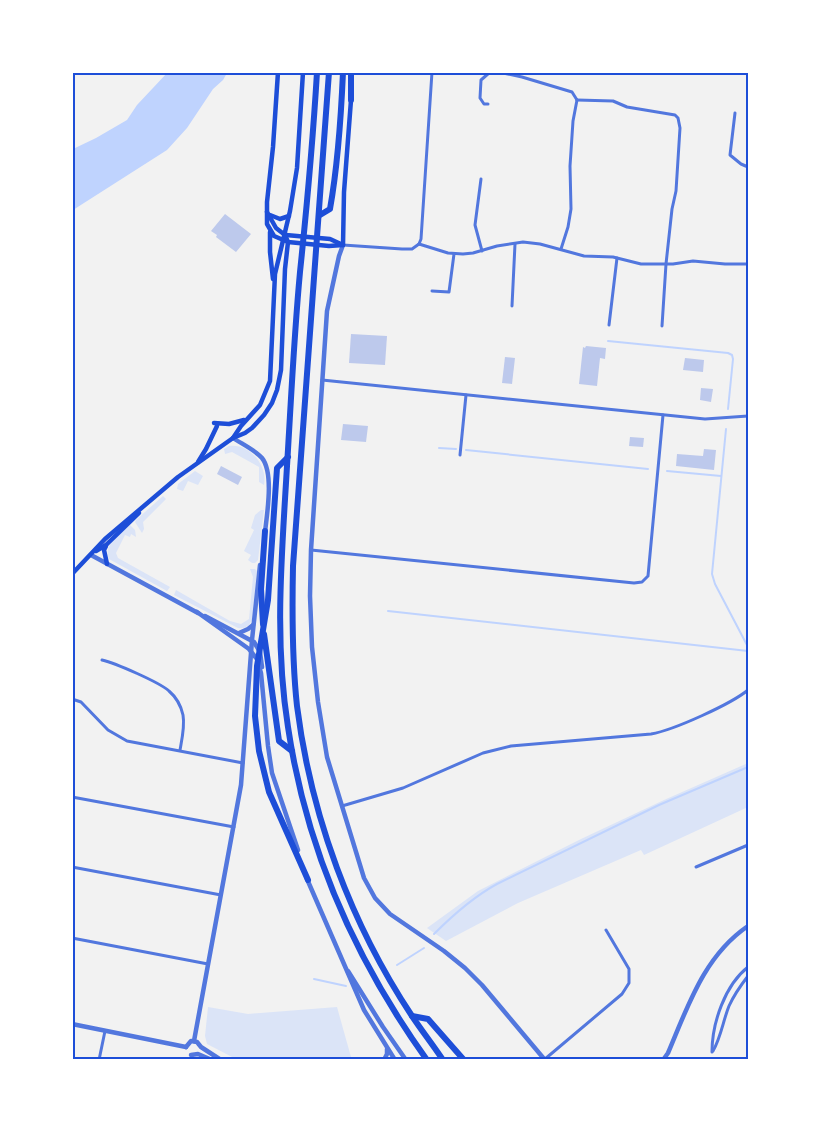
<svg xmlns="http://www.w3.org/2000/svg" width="821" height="1132" viewBox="0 0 821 1132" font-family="Manrope,sans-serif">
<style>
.green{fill:#dbe4f7}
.water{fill:#bfd3fe}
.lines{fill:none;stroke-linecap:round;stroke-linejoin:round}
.stream{stroke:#bfd3fe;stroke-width:2}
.building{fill:#bdc9ec}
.minor{stroke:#5277de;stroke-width:3}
.tertiary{stroke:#5277de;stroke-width:4.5}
.secondary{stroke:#1d4ed8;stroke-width:4.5}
.motorway{stroke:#1d4ed8;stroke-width:6}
.neatline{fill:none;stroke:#1d4ed8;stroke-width:2}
</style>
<rect width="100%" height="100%" fill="#f2f2f2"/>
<g class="green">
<path d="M 229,446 C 250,443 268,466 264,485 L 259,482 L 259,467 L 232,452 L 225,454 L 224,449 Z"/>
<polygon points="195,471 203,476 198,485 188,481 183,491 177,489 178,484"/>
<polygon points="163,496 166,499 143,522 144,529 142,533 135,522 136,520"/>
<polygon points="261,510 264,510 258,560 255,563 252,563 248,560 251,555 244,551 254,530 251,528 255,515"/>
<path d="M 130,525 L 135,530 L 136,537 L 131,534 L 130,537 L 125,535 L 116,553 L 118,558 L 170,587 L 167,591 L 109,559 C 103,544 119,535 130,525 Z"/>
<path d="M 250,569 L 255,569 L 257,571 L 252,620 C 249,626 245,629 238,628 L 174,595 L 176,590 L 230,621 L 241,624 L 249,619 L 253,577 Z"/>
<polygon points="748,763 748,807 644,855 641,850 518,903 446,941 427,928 478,891 581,839 664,800"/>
<polygon points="208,1007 248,1014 337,1007 351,1057 351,1059 236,1059 207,1044 205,1036"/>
</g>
<polygon class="water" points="168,72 227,73 223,80 213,89 187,128 167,150 73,210 73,149 96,138 127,120 137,105"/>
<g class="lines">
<g class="stream">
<polyline points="608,341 728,353 732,355 733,359 728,409"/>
<polyline points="726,429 712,574 715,584 748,647"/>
<polyline points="439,448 456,449"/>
<polyline points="466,450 648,469"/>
<polyline points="667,471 721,476"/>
<polyline points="388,611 748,651"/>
<path d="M 434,934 C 453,915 473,897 497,884 L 659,805 L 748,767"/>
<polyline points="397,965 424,948"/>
<polyline points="314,979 346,986"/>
</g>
</g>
<g class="building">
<polygon points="225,214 251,234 236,252 216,237 217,235 211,231"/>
<polygon points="351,334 387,336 385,365 349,363"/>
<polygon points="586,346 606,348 605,359 600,358 597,386 579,384 583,347 585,348"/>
<polygon points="505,357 515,358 512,384 502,383"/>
<polygon points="685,358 704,360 703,372 683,370"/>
<polygon points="701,388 713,389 711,402 700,400"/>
<polygon points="343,424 368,426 366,442 341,440"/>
<polygon points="630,437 644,438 643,447 629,446"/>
<polygon points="704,449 716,450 714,470 676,466 677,454 703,456"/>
<polygon points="221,466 242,477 238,485 217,474"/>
</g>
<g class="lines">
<g class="minor">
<polyline points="498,72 522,77 572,92 577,100"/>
<polyline points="577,100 613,101 627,107 675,115 678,118 680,128 676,191 672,209 666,264 662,326"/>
<polyline points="488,104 484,104 480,98 481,80 489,73 496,72"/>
<polyline points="735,113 730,155 741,164 748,167"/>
<polyline points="481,179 475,225 482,251"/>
<polyline points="419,244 448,253 463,254 473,253 497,246 523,242 540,244 584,256 613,257 641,264 673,264 693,261 725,264 748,264"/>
<polyline points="419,244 421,239 432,72"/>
<polyline points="343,245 402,249 412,249 419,244"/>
<polyline points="561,249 568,227 571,209 570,166 573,121 577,100"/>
<polyline points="432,291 449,292 454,254"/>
<polyline points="512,306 515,244"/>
<polyline points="609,325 617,258"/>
<polyline points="322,380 705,419 748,416"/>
<polyline points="460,455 466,395"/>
<polyline points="311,550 634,583 642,582 648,576 663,415"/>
<path d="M 102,660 C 115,663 159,682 169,691 C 176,697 181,706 183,715 C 185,726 182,739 180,750"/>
<polyline points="72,699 81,702 108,730 127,741 243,763"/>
<polyline points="72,797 234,827"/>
<path d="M 342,806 L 403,788 L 483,753 L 511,746 L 651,734 C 674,730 731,704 748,690"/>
<polyline points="72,867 221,895"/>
<polyline points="696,867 748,845"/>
<polyline points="72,938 208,964"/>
<path d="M 713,1051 C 721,1037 723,1021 729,1006 C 734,995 741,985 748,976"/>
<path d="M 712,1052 C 712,1023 725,985 748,967"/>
<polyline points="545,1059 622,994 629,983 629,969 606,930"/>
<polyline points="99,1060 105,1031"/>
</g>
<g class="tertiary">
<polyline points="343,245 339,256 327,311 311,550 310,596 312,647 318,702 327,757 364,878 375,898 390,914 444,951 465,968 482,985 545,1060"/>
<path d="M 233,438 C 242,444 255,450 262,458 C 274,473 267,514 265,532"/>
<polyline points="91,555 198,613"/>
<polyline points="197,612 249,649 257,659 261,673 268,746 272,773 298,850"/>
<polyline points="205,616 254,642 260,652 262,667"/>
<polyline points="239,633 248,629 253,625"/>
<polyline points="307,879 364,1010 395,1060"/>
<polyline points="348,971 383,1027 406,1060"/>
<polyline points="72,1024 186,1047"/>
<polyline points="194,1041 241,785 252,640 260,565"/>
<polyline points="186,1047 191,1041 197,1042 201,1047 221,1060"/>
<polyline points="191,1055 198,1054 212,1060"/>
<polyline points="384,1060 387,1054 387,1049"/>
<path d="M 663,1060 L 668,1053 C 688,1006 704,956 748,926"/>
</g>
<g class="secondary">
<polyline points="278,72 273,147 267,202 267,224 274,236 288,242 329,246 343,245"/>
<polyline points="270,215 280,219 289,216"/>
<polyline points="270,232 270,252 273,279"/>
<polyline points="286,235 330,239 343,245"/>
<polyline points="343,245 344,192 351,100"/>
<polyline points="214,423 229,424 244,420"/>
<polyline points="233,438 241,426 260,405 270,381 275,274 290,211 297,168 303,72"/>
<polyline points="198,462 206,449 217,426"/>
<polyline points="106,546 104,550 107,564"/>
<polyline points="96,551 106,545 139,513"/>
<polyline points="72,574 105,539 178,477 233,438 245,433 252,428 264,415 272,403 277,390 281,370 285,269 288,242 285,235 276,228 267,212"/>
</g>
<g class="motorway">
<path d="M 317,72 C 313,139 307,205 300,272 C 294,336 291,401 287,466 C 282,553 274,640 288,727 C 306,848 356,961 427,1060"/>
<path d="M 329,72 L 293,566 C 292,613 292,660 297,706 C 311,816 351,924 412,1016 C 422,1031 433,1045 443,1060"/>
<polyline points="351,72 351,100"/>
<path d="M 320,215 L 330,209 C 338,164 341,118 343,72"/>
<polyline points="288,457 277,468 268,600 257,666 255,716 259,751 269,792 308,880"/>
<polyline points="263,624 261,589 265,531"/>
<polyline points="264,634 279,741 292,751"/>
<polyline points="412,1016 428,1019 464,1060"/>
</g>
</g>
<rect width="821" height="1132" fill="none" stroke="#ffffff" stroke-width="148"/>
<rect x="74" y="74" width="673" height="984" class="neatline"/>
</svg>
